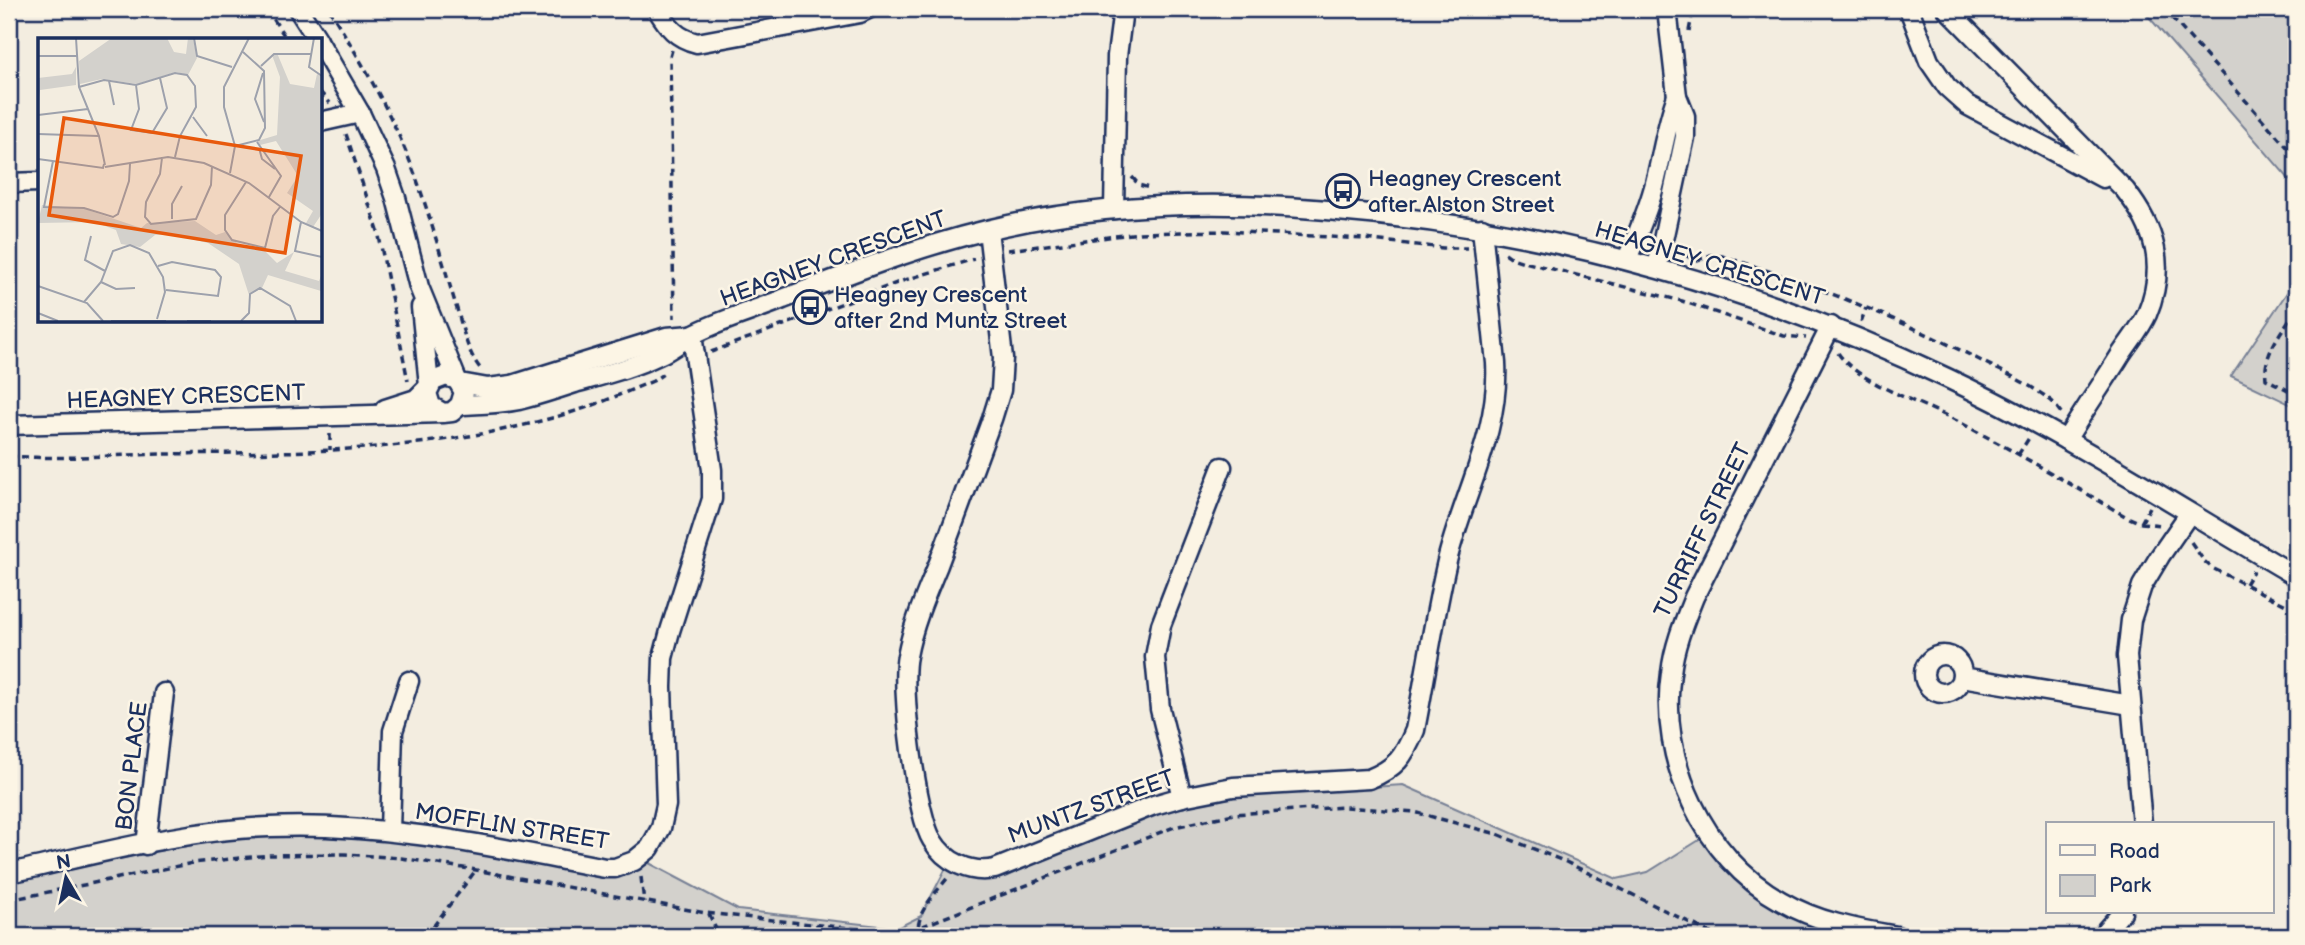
<svg xmlns="http://www.w3.org/2000/svg" width="2305" height="945" viewBox="0 0 2305 945" font-family="'Balsamiq Sans',sans-serif">
<style>
.green{fill:#d3d1cc;stroke:#778095;stroke-width:2}
.lines{fill:none;stroke-linecap:round;stroke-linejoin:round}
.minor-casing{stroke:#1b2f5e;stroke-width:23}
.path{stroke:#1b2f5e;stroke-width:3.5;stroke-dasharray:7 5;stroke-linecap:butt}
.minor{stroke:#fcf5e5;stroke-width:18}
.labels{text-anchor:middle;stroke-width:5;stroke-linejoin:round;paint-order:stroke}
.poi-label{font-size:23px;fill:#1b2f5e;stroke:#fcf5e5;text-anchor:start}
.street-label{font-size:23px;fill:#1b2f5e;stroke:#fcf5e5}
.inset-road{fill:none;stroke:#9da1ac;stroke-width:2}
.view{fill:#e8590c;fill-opacity:0.15;stroke:#e8590c;stroke-width:3.5}
.inset-edge{fill:none;stroke:#1b2f5e;stroke-width:3.5}
</style>
<rect width="100%" height="100%" fill="#f3ede0"/>
<filter id="ink" filterUnits="userSpaceOnUse"><feTurbulence type="fractalNoise" baseFrequency=".0143" numOctaves="2"/><feDisplacementMap in="SourceGraphic" scale="14" xChannelSelector="R" yChannelSelector="G"/><feConvolveMatrix kernelMatrix="1 2 1 2 8 2 1 2 1" color-interpolation-filters="sRGB"/></filter>
<g filter="url(#ink)">
<g class="green">
<polygon points="2142,9 2296,9 2296,187"/>
<polygon points="2296,279 2296,407 2231,376"/>
<path d="M 1403,785 L 1617,879 L 1648,872 L 1701,839 C 1739,886 1785,919 1843,936 L 9,936 L 9,883 C 98,864 190,839 282,836 C 393,832 501,857 609,877 L 628,875 L 649,863 L 738,910 L 897,928 L 921,916 L 946,868 L 980,879 L 1005,877 L 1105,832 L 1160,812 L 1197,804 L 1245,795 Z"/>
</g>
<g class="lines">
<g class="minor-casing">
<g id="minor">
<polyline points="298,9 318,40"/>
<path d="M 657,9 C 668,27 676,38 697,43 L 860,13 L 868,9"/>
<polyline points="1909,9 1929,61 1947,87 1967,105 2103,178"/>
<path d="M 1947,9 L 2125,190 C 2155,228 2167,266 2147,314 C 2140,330 2127,344 2118,359 C 2101,386 2083,412 2066,440"/>
<polyline points="320,44 360,113 386,169 396,198 419,287 457,380"/>
<polyline points="320,122 360,113"/>
<polyline points="9,183 40,182"/>
<polyline points="1114,209 1117,56 1123,9"/>
<path d="M 988,230 L 1003,358 L 1001,390 L 992,419 C 974,468 956,516 938,565 C 926,594 913,624 907,656 C 900,687 916,813 932,840 C 945,862 970,874 995,869 L 1154,805 L 1182,797 L 1233,787 L 1369,779 C 1396,768 1404,757 1415,730 C 1426,674 1434,617 1447,561 C 1463,495 1500,432 1496,363 L 1482,228"/>
<path d="M 1627,259 C 1637,236 1647,212 1654,187 C 1662,157 1666,125 1677,96"/>
<polyline points="1657,268 1685,137 1685,116 1677,96 1667,9"/>
<polyline points="421,307 429,385"/>
<path d="M 1831,326 L 1694,597 C 1684,622 1674,646 1671,673 C 1658,760 1704,858 1781,901 C 1817,922 1856,929 1897,936"/>
<polyline points="460,383 488,388 512,385 666,337 692,335"/>
<path d="M 460,405 C 480,404 500,404 519,400 C 538,395 557,389 575,383 C 603,375 632,368 659,355 C 671,350 681,341 692,335 C 720,320 754,311 783,299 C 850,273 917,247 987,230 C 1098,203 1214,200 1327,210 C 1543,227 1752,285 1947,378 C 2068,435 2181,509 2296,576"/>
<polyline points="385,409 416,399 428,387"/>
<polyline points="9,425 443,413 452,412 460,405 464,392 457,380 446,376 433,381 427,393 431,406 443,413"/>
<circle cx="1943" cy="674" r="19"/>
<polyline points="1962,677 2131,705"/>
<polyline points="1182,797 1160,709 1155,657 1161,625 1222,467"/>
<polyline points="2142,824 2127,656 2131,620 2142,586 2160,556 2189,514"/>
<polyline points="390,831 393,731 409,681"/>
<polyline points="146,845 164,693"/>
<path d="M 9,873 C 94,855 182,830 269,827 C 383,822 494,847 605,868 L 615,868 L 634,861 L 650,848 L 661,828 L 666,805 L 662,687 L 663,658 L 670,631 L 712,499 L 712,470 L 692,335"/>
<polyline points="2101,936 2122,912"/>
</g>
</g>
<g class="path">
<polyline points="267,9 287,40"/>
<path d="M 329,9 C 367,70 402,131 424,201 C 436,237 446,273 457,309 C 463,329 467,352 480,368"/>
<polyline points="2164,9 2296,157"/>
<polyline points="1689,31 1692,16 1690,9"/>
<polyline points="672,50 670,57 674,318"/>
<polyline points="320,92 330,103"/>
<polyline points="346,134 378,231 408,381"/>
<polyline points="1132,177 1139,185 1149,188"/>
<polyline points="1604,236 1620,230"/>
<path d="M 1678,247 L 1681,252 L 1695,261 L 1711,255 L 1722,256 C 1807,282 1890,315 1970,355 C 1996,369 2025,381 2049,399 C 2055,403 2058,410 2063,415"/>
<polyline points="1008,250 1139,233 1225,231 1364,239 1443,248 1467,248"/>
<polyline points="1505,253 1512,258 1524,262 1682,301 1784,336 1806,338"/>
<path d="M 2296,310 C 2282,331 2263,353 2266,379 L 2296,394"/>
<polyline points="1861,322 1866,308"/>
<polyline points="711,352 905,280 974,259"/>
<path d="M 1838,353 C 1859,384 1923,403 1957,421 C 2014,451 2069,483 2125,516 L 2141,523 L 2161,525"/>
<polyline points="330,434 330,450"/>
<polyline points="2018,455 2029,438"/>
<path d="M 9,456 C 60,460 111,455 163,454 C 302,452 444,453 579,410 C 604,402 628,391 653,381 L 663,374"/>
<polyline points="2141,523 2150,507"/>
<polyline points="2191,542 2204,561 2212,568 2296,610"/>
<polyline points="2245,584 2253,571"/>
<polyline points="641,877 644,902"/>
<polyline points="9,900 193,863 270,855 345,854 401,858 476,870 706,913 897,933 918,928 1174,827 1234,814 1345,807 1414,812 1497,834 1566,862 1717,936"/>
<polyline points="709,914 719,936"/>
<polyline points="426,936 476,870"/>
<path d="M 913,936 C 919,927 918,924 921,915 C 927,901 940,888 949,876"/>
</g>
<use href="#minor" class="minor"/>
</g>
</g>
<defs>
<g id="bus-ring" transform="scale(1.75)"><circle r="9.5" fill="#fcf5e5" stroke="#1b2f5e" stroke-width="1.5"/><path d="M-5-6H5V4H4V6H2V4H-2V6H-4V4H-5ZM-3.5-4V0h7V-4ZM-3.5 1.2v1.5H-2V1.2ZM2 1.2v1.5H3.5V1.2Z" fill="#1b2f5e"/></g>
</defs>
<g fill-rule="evenodd">
<use href="#bus-ring" x="1343" y="191"/>
<use href="#bus-ring" x="810" y="307"/>
</g>
<g class="labels">
<g class="poi-label">
<text x="1368" y="186">Heagney Crescent<tspan x="1368" dy="26">after Alston Street</tspan></text>
<text x="834" y="302">Heagney Crescent<tspan x="834" dy="26">after 2nd Muntz Street</tspan></text>
</g>
<g class="street-label">
<text transform="translate(833 258) rotate(-20)" y="8">HEAGNEY CRESCENT</text>
<text transform="translate(1710 263) rotate(17)" y="8">HEAGNEY CRESCENT</text>
<text transform="translate(186 396) rotate(-2)" y="8">HEAGNEY CRESCENT</text>
<text transform="translate(1702 530) rotate(-64)" y="8">TURRIFF STREET</text>
<text transform="translate(131 766) rotate(-83)" y="8">BON PLACE</text>
<text transform="translate(1091 806) rotate(-20)" y="8">MUNTZ STREET</text>
<text transform="translate(512 826) rotate(9)" y="8">MOFFLIN STREET</text>
</g>
</g>
<g transform="translate(38 38)">
<rect width="284" height="284" fill="#f3ede0"/>
<path d="M 74,0 L 129,0 L 136,14 L 148,16 L 150,0 L 155,0 L 159,20 L 150,37 L 138,34 L 99,46 L 64,41 L 42,46 L 41,23 ZM 239,15 L 252,46 L 276,50 L 279,36 L 283,38 L 283,177 L 275,189 L 268,185 L 275,173 L 249,155 L 260,138 L 238,103 L 222,107 L 219,103 L 239,97 L 242,39 L 234,17 ZM 38,29 L 38,47 L 2,52 L 0,66 L 0,40 L 34,36 ZM 4,167 L 47,171 L 103,190 L 109,185 L 157,183 L 178,197 L 187,194 L 201,207 L 226,212 L 239,225 L 256,214 L 247,233 L 281,243 L 283,238 L 283,253 L 230,237 L 224,250 L 211,257 L 201,226 L 170,205 L 131,196 L 117,197 L 102,209 L 83,206 L 78,192 L 56,184 L 0,185 Z" fill="#d3d1cc"/>
<path class="inset-road" d="M 38,0 L 41,49 L 61,98 L 67,127M 156,0 L 159,18 L 194,29M 276,0 L 271,29 L 284,38M 0,18 L 39,18M 223,28 L 236,16 L 274,16M 225,35 L 217,61 L 226,84M 71,43 L 76,67M 98,47 L 101,71 L 93,92 L 114,95 L 129,70 L 122,40M 41,49 L 66,42 L 98,47 L 137,35 L 149,37 L 157,48 L 158,69 L 142,98 L 137,119M 0,77 L 50,71M 155,79 L 169,98M 0,96 L 61,98M 219,104 L 243,138 L 231,159M 197,108 L 221,102 L 227,90 L 226,33 L 205,14M 221,110 L 224,121 L 237,131M 124,120 L 122,136 L 108,164 L 107,179 L 113,186 L 158,181 L 173,147 L 174,128M 0,121 L 65,130 L 66,126M 15,123 L 6,169 L 46,170 L 75,179 L 80,176 L 91,143 L 92,126M 67,129 L 130,119 L 166,125 L 211,145 L 263,184 L 284,193M 192,135 L 197,108 L 186,69 L 186,49 L 211,0M 208,144 L 187,177 L 187,192 L 194,202 L 227,210 L 235,178 L 242,169M 134,181 L 134,166 L 144,148M 263,184 L 257,213 L 284,219M 53,198 L 47,222 L 67,233M 120,228 L 134,224 L 177,232 L 183,239 L 180,258 L 128,252M 63,244 L 78,251 L 97,250M 0,248 L 49,265 L 65,283M 46,264 L 63,244 L 75,213 L 92,207 L 111,215 L 125,239 L 127,254 L 119,281M 0,275 L 20,283M 73,283 L 128,283M 149,283 L 173,283M 203,283 L 211,275 L 212,256 L 222,250 L 252,268 L 258,283"/>
<path class="view" d="M 26,80 L 263,118 L 247,215 L 11,177 Z"/>
<rect width="284" height="284" class="inset-edge"/>
</g>
<rect width="2305" height="945" fill="none" stroke="#fcf5e5" stroke-width="35"/>
<rect x="18" y="18" width="2270" height="910" fill="none" stroke="#1b2f5e" stroke-width="2.5" filter="url(#ink)"/>
<rect x="2046" y="822" width="228" height="91" fill="#fcf5e5" stroke="#a2a6af" stroke-width="2"/>
<rect x="2060" y="845" width="35" height="10" fill="#fcf5e5" stroke="#a2a6af" stroke-width="2"/>
<text x="2109" y="858" font-size="21" fill="#1b2f5e">Road</text>
<rect x="2060" y="875" width="35" height="21" fill="#d3d1cc" stroke="#a2a6af" stroke-width="2"/>
<text x="2109" y="892" font-size="21" fill="#1b2f5e">Park</text>
<g transform="translate(66 878) rotate(351)" stroke="#fcf5e5" stroke-width="5" paint-order="stroke">
<path d="M0-5L12 26L0 18L-12 26Z" fill="#1b2f5e"/>
<text y="-10" font-size="19" font-weight="bold" text-anchor="middle" fill="#1b2f5e">N</text>
</g>
</svg>
